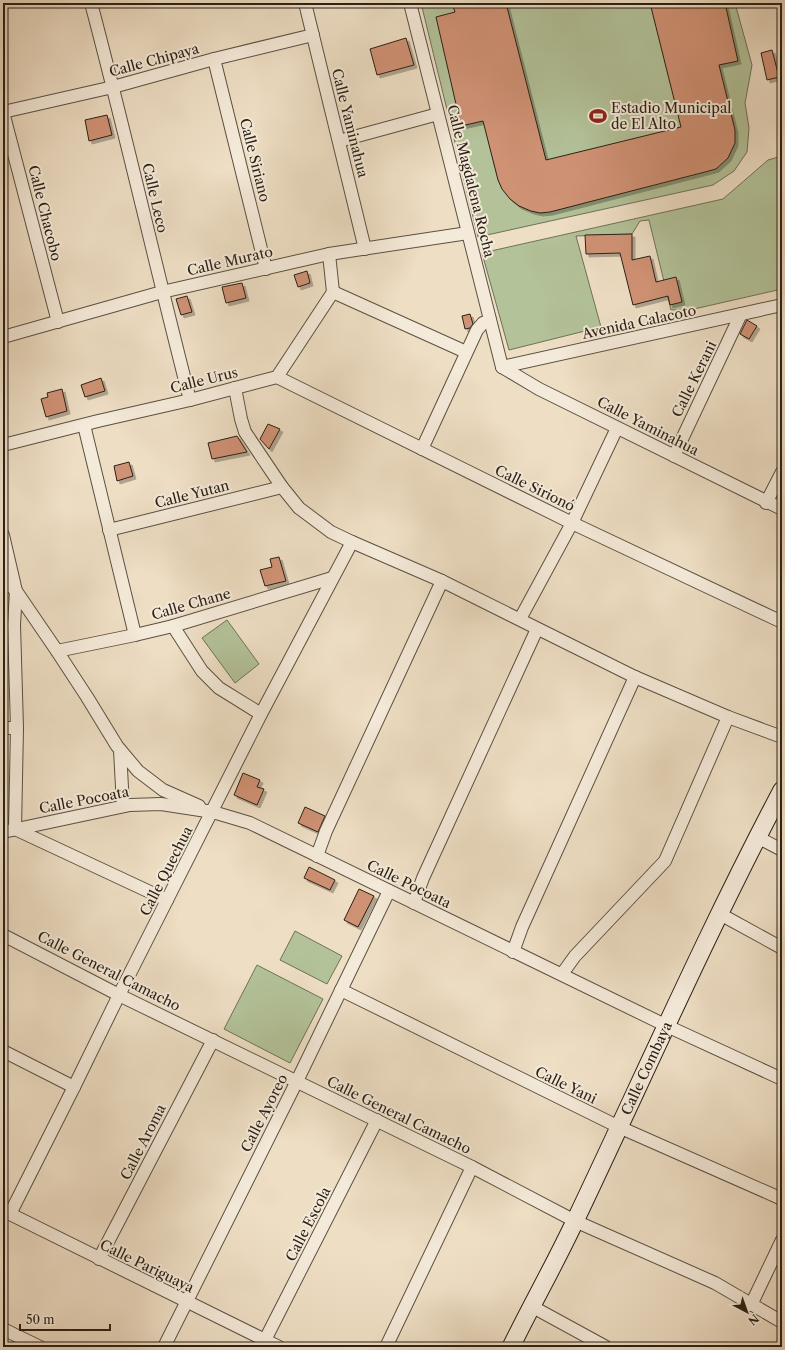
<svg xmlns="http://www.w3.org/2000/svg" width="785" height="1350" viewBox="0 0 785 1350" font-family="'Libre Caslon Text',serif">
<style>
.green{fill:#b3c299;stroke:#6e7158}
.building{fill:#d09274;stroke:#2a2016;filter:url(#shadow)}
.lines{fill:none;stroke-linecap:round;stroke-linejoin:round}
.street-casing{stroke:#5b5042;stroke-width:14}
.secondary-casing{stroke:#2a2016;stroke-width:19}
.street{stroke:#f4ead9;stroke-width:12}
.secondary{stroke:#f4ead9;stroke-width:17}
.labels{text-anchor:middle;stroke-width:4;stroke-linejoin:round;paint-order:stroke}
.street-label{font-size:14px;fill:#2a2016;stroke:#f4ead9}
.poi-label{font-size:14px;fill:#2a2016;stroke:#f4ead9;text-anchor:start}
</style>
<defs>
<filter id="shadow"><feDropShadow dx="3" dy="3" stdDeviation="0" flood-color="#0004"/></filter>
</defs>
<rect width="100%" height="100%" fill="#eedec4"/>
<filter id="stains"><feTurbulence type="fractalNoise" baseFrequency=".005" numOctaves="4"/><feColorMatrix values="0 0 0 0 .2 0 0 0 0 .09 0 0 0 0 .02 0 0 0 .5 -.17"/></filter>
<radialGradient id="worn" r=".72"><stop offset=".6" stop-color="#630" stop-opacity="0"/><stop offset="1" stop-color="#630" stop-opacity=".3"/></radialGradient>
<g class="green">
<polygon points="421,3 735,3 752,65 745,103 749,128 747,152 734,171 713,185 478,237"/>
<polygon points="782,156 782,289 694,309 671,310 649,220 640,221 632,234 576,236 601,327 509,350 482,253 723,199 768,160"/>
<polygon points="227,620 259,664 235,683 202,638"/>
<polygon points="295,931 342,956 327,984 280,960"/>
<polygon points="257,965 323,999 290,1063 224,1029"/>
</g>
<g class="building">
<polygon points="452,3 506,3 546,160 681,127 650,3 725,3 738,61 719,65 735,130 735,143 728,158 716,169 705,172 550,212 540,213 531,211 519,206 510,199 502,189 498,180 483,121 461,126 436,17 455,12"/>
<polygon points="406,38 414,65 377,75 370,49"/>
<polygon points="772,50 779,77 767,80 761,53"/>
<polygon points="107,115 112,135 89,141 85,120"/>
<polygon points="632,234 632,260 650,256 656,282 676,277 682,302 670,305 668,296 633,305 620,253 586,254 585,235"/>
<polygon points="307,271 310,283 298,287 294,275"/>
<polygon points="242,283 246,298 226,303 222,287"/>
<polygon points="187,296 192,312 181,315 176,299"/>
<polygon points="470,314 473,324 470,328 465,329 462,316"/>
<polygon points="747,320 757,326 749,339 740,334"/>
<polygon points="101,378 105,391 85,397 81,385"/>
<polygon points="62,389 67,411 46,417 41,399 48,397 47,393"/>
<polygon points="268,424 280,429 269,449 260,439"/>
<polygon points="237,436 247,452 212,459 208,443"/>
<polygon points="129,462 133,476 117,481 114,466"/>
<polygon points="279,557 286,581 265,586 260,570 272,567 270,559"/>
<polygon points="243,773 260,780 257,787 264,789 257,805 234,795"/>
<polygon points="305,807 325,816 318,832 298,823"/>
<polygon points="309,867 335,880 330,890 304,878"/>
<polygon points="359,889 374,896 358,927 344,920"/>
</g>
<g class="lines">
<g class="street-casing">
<g id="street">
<path d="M 91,3 C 126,135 156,268 190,400"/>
<polyline points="305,3 365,249"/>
<polyline points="410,3 502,367"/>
<polyline points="214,59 266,269"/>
<polyline points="3,112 113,87 214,59 313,35"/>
<polyline points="3,112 58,322"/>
<polyline points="339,141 438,114"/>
<polyline points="333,292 466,352"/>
<polyline points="3,337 162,292 329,254 468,233"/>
<polyline points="502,367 539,389 782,509"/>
<polyline points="502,367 782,305"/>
<polyline points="277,377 572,523 782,622"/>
<polyline points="235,388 241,419 245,432 282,487 299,508 331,532 352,542 442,581 635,677 728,717 782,737"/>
<polyline points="84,425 135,635"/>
<polyline points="3,445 98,421 190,400 277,377 333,292 329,254"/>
<polyline points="422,449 477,330 483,323 490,320"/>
<polyline points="674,456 741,314"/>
<polyline points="766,503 782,472"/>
<polyline points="109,530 282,487"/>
<polyline points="3,535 16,591 14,625 17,728 15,829 167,900"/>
<polyline points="3,578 16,591 57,651 87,697 117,746 138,771 163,790 199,806"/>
<polyline points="520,619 572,523 617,428"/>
<polyline points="173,626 202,671 219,688 261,714"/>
<polyline points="57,651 135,635 173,626 332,578"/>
<polyline points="3,728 17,728"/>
<polyline points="120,750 123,806"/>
<polyline points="3,832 130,805 161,804 213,812 250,823 667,1026 782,1079"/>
<polyline points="757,837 782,850"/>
<polyline points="317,856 326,831 442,581"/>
<polyline points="414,903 423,878 537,629"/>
<polyline points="720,914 782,948"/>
<polyline points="3,935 119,995 472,1167 575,1221 715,1283 782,1322"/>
<polyline points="513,952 522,927 635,677"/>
<polyline points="562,974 575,956 665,861 728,717"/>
<polyline points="341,990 619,1127 782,1199"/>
<polyline points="3,1051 74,1087"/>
<polyline points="4,1211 279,1347"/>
<polyline points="10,1214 74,1087 119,995 261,714 352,542"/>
<polyline points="99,1259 213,1040"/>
<polyline points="751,1305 782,1240"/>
<polyline points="531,1306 606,1347"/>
<polyline points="3,1329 40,1347"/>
<polyline points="265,1340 377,1120"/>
<polyline points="164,1347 297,1081 389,891"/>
<polyline points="386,1347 472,1167"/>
</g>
</g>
<g class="secondary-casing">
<g id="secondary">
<path id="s1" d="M 511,1347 C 532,1304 556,1262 576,1219 C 644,1076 708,930 782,790"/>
</g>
</g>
<use href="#street" class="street"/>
<use href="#secondary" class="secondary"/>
</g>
<defs>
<g id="stadium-bare" transform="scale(1.38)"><path d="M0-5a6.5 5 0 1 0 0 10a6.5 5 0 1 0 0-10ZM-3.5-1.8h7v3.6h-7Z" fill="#8f2418" stroke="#f4ead9" stroke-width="2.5" paint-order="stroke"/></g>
</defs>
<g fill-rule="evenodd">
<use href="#stadium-bare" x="598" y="116"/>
</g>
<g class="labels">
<g class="street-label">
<text transform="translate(154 60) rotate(-15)" y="5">Calle Chipaya</text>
<text transform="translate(350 123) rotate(76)" y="5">Calle Yaminahua</text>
<text transform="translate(255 160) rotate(76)" y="5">Calle Siriano</text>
<text transform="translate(471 181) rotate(76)" y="5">Calle Magdalena Rocha</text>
<text transform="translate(155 198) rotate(77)" y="5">Calle Leco</text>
<text transform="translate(45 213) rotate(76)" y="5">Calle Chacobo</text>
<text transform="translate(230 261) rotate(-13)" y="5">Calle Murato</text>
<text transform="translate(639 322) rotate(-12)" y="5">Avenida Calacoto</text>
<text transform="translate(694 379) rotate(-64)" y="5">Calle Kerani</text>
<text transform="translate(204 380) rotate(-14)" y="5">Calle Urus</text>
<text transform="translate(648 426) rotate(27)" y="5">Calle Yaminahua</text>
<text transform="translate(535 488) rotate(26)" y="5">Calle Sirionó</text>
<text transform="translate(192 494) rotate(-14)" y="5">Calle Yutan</text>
<text transform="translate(191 604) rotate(-16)" y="5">Calle Chane</text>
<text transform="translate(84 800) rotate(-11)" y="5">Calle Pocoata</text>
<text transform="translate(166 871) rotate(-63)" y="5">Calle Quechua</text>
<text transform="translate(409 884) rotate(26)" y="5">Calle Pocoata</text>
<text transform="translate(109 971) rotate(27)" y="5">Calle General Camacho</text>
<text dy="5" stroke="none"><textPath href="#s1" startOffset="310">Calle Combaya</textPath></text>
<text transform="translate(566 1085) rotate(26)" y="5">Calle Yani</text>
<text transform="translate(264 1113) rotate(-63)" y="5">Calle Ayoreo</text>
<text transform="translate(399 1115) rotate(26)" y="5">Calle General Camacho</text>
<text transform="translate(143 1142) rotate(-63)" y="5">Calle Aroma</text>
<text transform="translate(308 1224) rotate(-63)" y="5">Calle Escola</text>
<text transform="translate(147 1266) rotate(26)" y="5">Calle Pariguaya</text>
</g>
<g class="poi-label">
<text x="611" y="113">Estadio Municipal<tspan x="611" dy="16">de El Alto</tspan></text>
</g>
</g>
<rect width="785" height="1350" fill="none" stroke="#eedec4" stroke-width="16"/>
<rect x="4" y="4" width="777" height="1342" fill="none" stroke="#2a2016" stroke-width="2"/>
<rect x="8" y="8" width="769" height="1334" fill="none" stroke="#2a2016"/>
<g transform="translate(747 1312) rotate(139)" stroke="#f4ead9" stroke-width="3" paint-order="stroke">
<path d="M0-3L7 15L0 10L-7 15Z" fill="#2a2016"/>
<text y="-6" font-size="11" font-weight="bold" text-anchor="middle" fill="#2a2016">N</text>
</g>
<path d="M20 1324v6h90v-6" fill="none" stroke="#2a2016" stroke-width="2"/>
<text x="26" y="1324" font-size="12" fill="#2a2016" stroke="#f4ead9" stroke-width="3" paint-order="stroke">50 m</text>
<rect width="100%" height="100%" filter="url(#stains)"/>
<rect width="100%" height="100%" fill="url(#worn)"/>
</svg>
